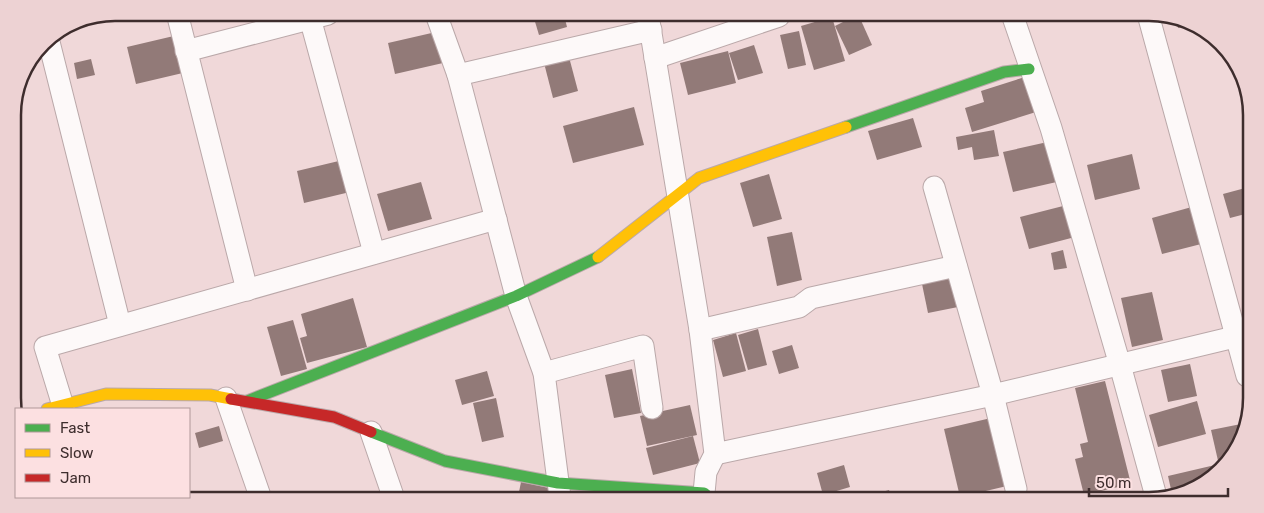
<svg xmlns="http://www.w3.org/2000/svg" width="1264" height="513" viewBox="0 0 1264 513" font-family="Rubik,sans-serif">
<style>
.building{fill:#927a78}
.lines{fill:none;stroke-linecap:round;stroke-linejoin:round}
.street-casing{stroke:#baa8a9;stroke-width:23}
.fast-casing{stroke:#baa8a9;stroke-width:13}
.slow-casing{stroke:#baa8a9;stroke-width:13}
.jam-casing{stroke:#baa8a9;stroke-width:13}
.street{stroke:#fdf9f9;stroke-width:21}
.fast{stroke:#4caf50;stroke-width:11}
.slow{stroke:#ffc107;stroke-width:11}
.jam{stroke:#c62828;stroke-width:11}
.rim{fill:none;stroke:#3e2d2d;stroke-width:2.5}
</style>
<rect width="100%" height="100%" fill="#f0d8d9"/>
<g class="building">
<polygon points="533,15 564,15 567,27 539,35"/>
<polygon points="855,16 859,16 872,45 849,55 835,26"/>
<polygon points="832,17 845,61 814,70 801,26"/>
<polygon points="1176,18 1182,18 1192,24 1178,28"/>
<polygon points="799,31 806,65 788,69 780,35"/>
<polygon points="436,32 443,63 395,74 388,43"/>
<polygon points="178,35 187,72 136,84 127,47"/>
<polygon points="754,45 763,73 738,80 729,53"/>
<polygon points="728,51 736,83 688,95 680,63"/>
<polygon points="569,57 578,91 553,98 544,63"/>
<polygon points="91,59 95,75 77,79 74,63"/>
<polygon points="1025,77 1036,112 972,132 965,108 984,102 981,91"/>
<polygon points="634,107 644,145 573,163 563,126"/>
<polygon points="913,118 922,147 877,160 868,131"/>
<polygon points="994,130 999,156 974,160 972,147 958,150 956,137"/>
<polygon points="1052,141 1061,181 1013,192 1003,152"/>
<polygon points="1132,154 1140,189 1095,200 1087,165"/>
<polygon points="343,160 350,192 304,203 297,171"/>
<polygon points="769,174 782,219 753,227 740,183"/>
<polygon points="421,182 432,219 388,231 377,194"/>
<polygon points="1249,187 1249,213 1230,218 1223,194"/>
<polygon points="1067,205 1075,237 1029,249 1020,217"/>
<polygon points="1199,205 1209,242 1162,254 1152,218"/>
<polygon points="792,232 802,280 777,286 767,237"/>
<polygon points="1063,250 1067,268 1054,270 1051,253"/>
<polygon points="957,276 963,306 928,313 922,284"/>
<polygon points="1152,292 1163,340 1132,347 1121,298"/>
<polygon points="353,298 367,347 307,363 300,338 307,336 301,314"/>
<polygon points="293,320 307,369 281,376 267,327"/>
<polygon points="758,329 767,365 748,370 738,335"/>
<polygon points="736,333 746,371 723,377 713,340"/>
<polygon points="792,345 799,368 779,374 772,351"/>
<polygon points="1190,364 1197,396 1168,402 1161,370"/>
<polygon points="632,369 641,413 614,418 605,375"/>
<polygon points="487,371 494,396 462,405 455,380"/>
<polygon points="1105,381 1131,484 1084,495 1075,459 1083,457 1080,444 1088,442 1075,388"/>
<polygon points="496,398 504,437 482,442 473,403"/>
<polygon points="1197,401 1206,434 1158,447 1149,415"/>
<polygon points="690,405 697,435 647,446 640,416"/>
<polygon points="991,418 1007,486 960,497 944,429"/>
<polygon points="1246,423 1246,431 1222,465 1219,465 1211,430"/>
<polygon points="219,426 223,441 199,448 195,433"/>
<polygon points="693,436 700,463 653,475 646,448"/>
<polygon points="844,465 850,487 823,495 817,473"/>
<polygon points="1215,465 1217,472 1211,479 1172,494 1168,476"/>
<polygon points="521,482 549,488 547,497 518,497"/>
<polygon points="889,490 892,499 877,499 875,494"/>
</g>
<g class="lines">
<g class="street-casing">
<g id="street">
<polyline points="177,13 247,290"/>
<polyline points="436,14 458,75 516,296 544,373 560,497"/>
<polyline points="648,15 700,330 715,454 706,472 704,493"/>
<polyline points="1013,17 1051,128 1120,365 1157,500"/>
<polyline points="310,18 374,253"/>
<polyline points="1149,18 1247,376"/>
<polyline points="48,38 120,325"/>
<polyline points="186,51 328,14"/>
<polyline points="655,58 779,16"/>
<polyline points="458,75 651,30"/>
<polyline points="934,187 993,395 1016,489"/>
<polyline points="700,330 799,307 811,298 956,266"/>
<polyline points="544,373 643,346 652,408"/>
<polyline points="226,398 260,496"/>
<polyline points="64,409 45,347 496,219"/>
<polyline points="14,418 16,417"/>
<polyline points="371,432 393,496"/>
<polyline points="715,454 993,395 1247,334"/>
</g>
</g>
<g class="fast-casing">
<g id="fast">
<polyline points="846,127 1004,72 1029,69"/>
<polyline points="247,401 516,296 598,257"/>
<polyline points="371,432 445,461 558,483 704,493 710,498"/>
</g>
</g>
<g class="slow-casing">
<g id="slow">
<polyline points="598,257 699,178 846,127"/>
<polyline points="47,409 106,394 210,395 231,399"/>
</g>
</g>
<g class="jam-casing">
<polyline id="jam" points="231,399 334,417 371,432"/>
</g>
<use href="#street" class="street"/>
<use href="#fast" class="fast"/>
<use href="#slow" class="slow"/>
<use href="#jam" class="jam"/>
</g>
<path d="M0 0H1264V513H0ZM115 21H1149A94 94 0 0 1 1243 115V398A94 94 0 0 1 1149 492H115A94 94 0 0 1 21 398V115A94 94 0 0 1 115 21Z" fill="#edd2d3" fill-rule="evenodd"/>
<path class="rim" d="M115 21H1149A94 94 0 0 1 1243 115V398A94 94 0 0 1 1149 492H115A94 94 0 0 1 21 398V115A94 94 0 0 1 115 21Z"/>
<rect x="15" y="408" width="175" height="90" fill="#fce0e1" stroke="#b09899"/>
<rect x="25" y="424" width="25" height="8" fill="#4caf50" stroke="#b09899"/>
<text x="60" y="433" font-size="15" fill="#3e2d2d">Fast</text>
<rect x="25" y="449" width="25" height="8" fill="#ffc107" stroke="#b09899"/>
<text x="60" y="458" font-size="15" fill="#3e2d2d">Slow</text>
<rect x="25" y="474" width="25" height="8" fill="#c62828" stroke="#b09899"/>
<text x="60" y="483" font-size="15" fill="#3e2d2d">Jam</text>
<path d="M1089 488v8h139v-8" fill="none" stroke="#3e2d2d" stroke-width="2.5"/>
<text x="1096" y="488" font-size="15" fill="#3e2d2d" stroke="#fce0e1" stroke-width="4" paint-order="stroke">50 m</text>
</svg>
